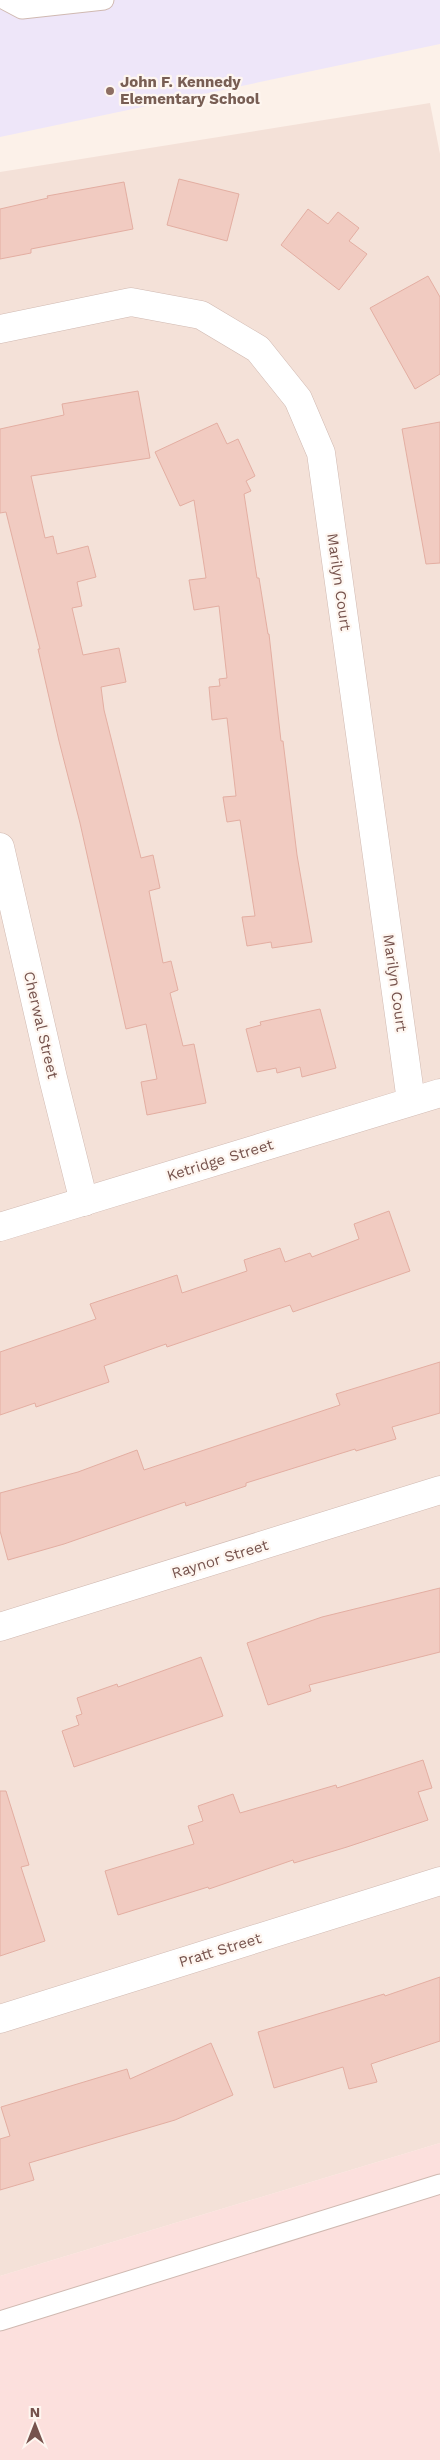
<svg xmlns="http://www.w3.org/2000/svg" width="440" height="2460" viewBox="0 0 440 2460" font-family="'Work Sans',sans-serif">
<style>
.residential{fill:#f4e1d8}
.commercial{fill:#fce0dd}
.education{fill:#eee6f9}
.building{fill:#f1cbc1;stroke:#e3aea2}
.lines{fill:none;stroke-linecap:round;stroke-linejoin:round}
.service-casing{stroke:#d0b9b1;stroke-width:21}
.minor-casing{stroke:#d0b9b1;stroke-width:29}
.service{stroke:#fff;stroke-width:19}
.minor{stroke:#fff;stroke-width:28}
.education-dot{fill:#8d6e63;stroke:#fef6f0;stroke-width:2}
.labels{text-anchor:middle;stroke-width:4.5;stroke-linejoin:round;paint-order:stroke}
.education-label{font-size:15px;font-weight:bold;fill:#785e54;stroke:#fef6f0;text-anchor:start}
.street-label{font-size:15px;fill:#76534d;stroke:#fef6f0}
</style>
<rect width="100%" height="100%" fill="#fcf1e9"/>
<polygon class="residential" points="430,103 440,154 440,2143 0,2276 0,172"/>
<polygon class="commercial" points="440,2143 440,2460 0,2460 0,2276"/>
<polygon class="education" points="0,0 440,0 440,44 0,137"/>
<g class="building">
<polygon points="179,179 239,194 227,241 167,225"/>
<polygon points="124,182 133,229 31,249 31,253 0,259 0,209 48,198 47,196"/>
<polygon points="308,209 328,224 338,212 359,228 349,241 367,254 339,290 281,245"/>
<polygon points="428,276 440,297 440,374 415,389 370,308"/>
<polygon points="138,391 150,458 31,476 45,538 53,536 57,554 88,546 96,577 77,582 82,606 72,608 83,655 119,648 126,682 101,687 104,710 141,858 153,855 160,888 149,891 163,963 171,961 178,990 170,993 183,1046 194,1044 206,1103 147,1115 141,1082 157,1079 146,1024 126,1029 80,823 59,741 38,649 40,649 6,512 0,513 0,429 64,415 62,404"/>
<polygon points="440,422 440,563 426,564 402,429"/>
<polygon points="217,423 227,444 238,439 255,476 246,481 251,491 244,494 257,578 259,578 268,634 269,634 281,741 283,741 297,855 312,942 272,948 271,942 247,946 242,917 255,916 240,820 227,822 223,797 236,796 227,718 212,720 209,687 220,686 219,679 227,678 219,606 194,610 189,580 206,578 194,500 180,506 155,452"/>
<polygon points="320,1009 336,1068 302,1077 300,1067 277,1073 276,1068 257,1072 246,1029 261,1025 260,1022"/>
<polygon points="389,1211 410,1271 293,1312 290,1305 167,1347 166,1344 104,1366 109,1382 36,1407 35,1403 0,1415 0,1352 96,1319 90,1304 177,1275 182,1293 247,1271 244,1260 280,1248 285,1262 310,1253 312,1257 359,1239 354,1224"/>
<polygon points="440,1362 440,1413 392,1427 396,1439 356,1451 355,1449 246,1483 246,1486 186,1506 185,1502 64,1544 8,1560 0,1531 0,1493 78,1472 137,1450 144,1470 340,1405 336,1394"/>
<polygon points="440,1588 440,1652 309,1685 311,1691 268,1705 247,1643 322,1617"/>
<polygon points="201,1657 223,1716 74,1767 62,1731 79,1725 76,1716 82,1714 77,1698 117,1684 118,1687"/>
<polygon points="423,1760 432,1788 418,1792 428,1820 347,1847 294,1863 293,1860 209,1889 208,1887 118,1915 105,1871 194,1844 188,1826 203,1821 198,1806 233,1794 240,1813 336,1785 337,1788"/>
<polygon points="0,1791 6,1791 29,1865 21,1867 45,1941 0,1956"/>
<polygon points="440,1977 440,2041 371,2064 377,2082 349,2089 343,2067 274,2088 258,2032 384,1994 385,1996"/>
<polygon points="211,2043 233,2095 175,2120 29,2163 34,2180 0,2190 0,2139 10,2136 1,2107 127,2069 130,2079"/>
</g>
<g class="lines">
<g class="service-casing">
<g id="service">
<polyline points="5,0 22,9 104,0"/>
<polyline points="0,2321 440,2184"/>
</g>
</g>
<g class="minor-casing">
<g id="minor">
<polyline points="0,329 131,302 201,315 258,349 298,399 321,453 411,1101"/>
<polyline points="0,847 53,1078 84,1202"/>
<polyline points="0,1227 440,1093"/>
<polyline points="0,1627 440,1490"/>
<polyline points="0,2019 440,1881"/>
</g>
</g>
<use href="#service" class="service"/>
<use href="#minor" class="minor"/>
</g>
<circle class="education-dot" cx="110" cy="91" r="5"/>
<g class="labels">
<g class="education-label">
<text x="120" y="87">John F. Kennedy<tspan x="120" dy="17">Elementary School</tspan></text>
</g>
<g class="street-label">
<text transform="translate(339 582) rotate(82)" y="5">Marilyn Court</text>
<text transform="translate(395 983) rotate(82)" y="5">Marilyn Court</text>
<text transform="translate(41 1025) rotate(77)" y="5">Cherwal Street</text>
<text transform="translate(220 1160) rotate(-17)" y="5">Ketridge Street</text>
<text transform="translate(220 1559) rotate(-17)" y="5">Raynor Street</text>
<text transform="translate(220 1950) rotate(-17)" y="5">Pratt Street</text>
</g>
</g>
<g transform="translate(35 2425)" stroke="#fef6f0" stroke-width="4" paint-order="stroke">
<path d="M0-4L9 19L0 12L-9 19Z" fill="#76534d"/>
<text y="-8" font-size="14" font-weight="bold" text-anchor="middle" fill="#76534d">N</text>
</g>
</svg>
